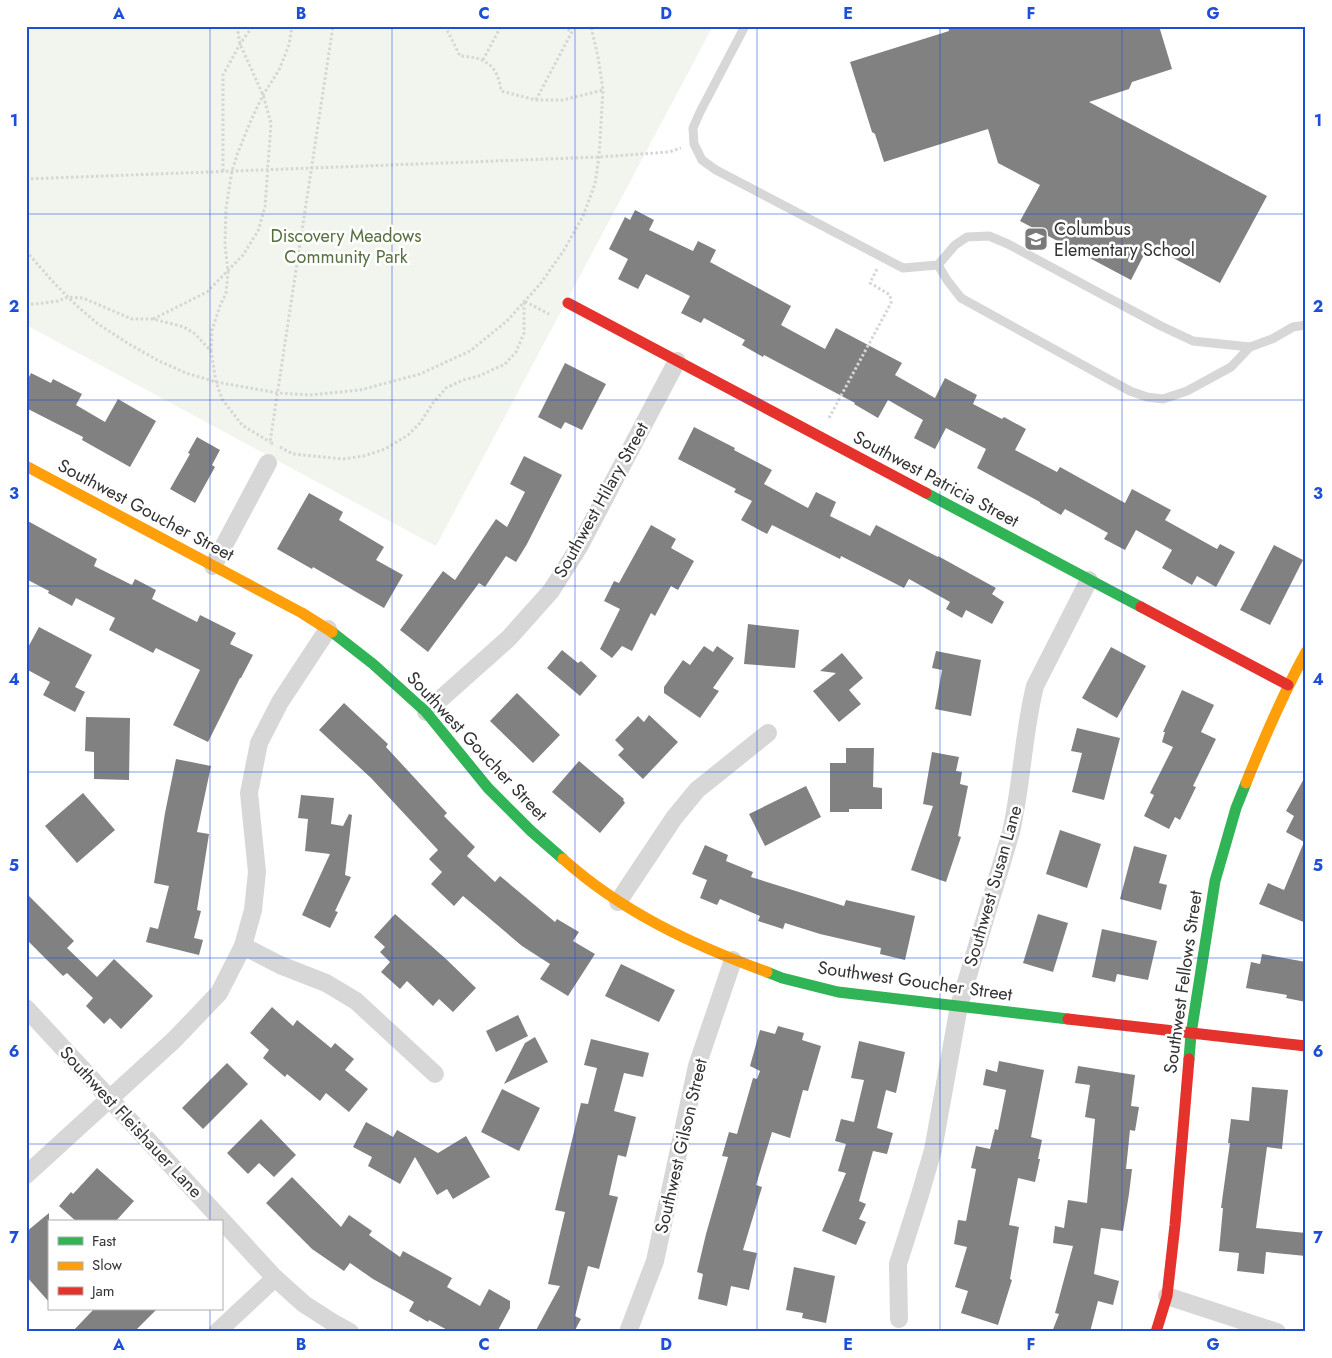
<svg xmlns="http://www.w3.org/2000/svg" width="1332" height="1358" viewBox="0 0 1332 1358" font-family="Jost,sans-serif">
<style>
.green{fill:#f1f5ed}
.building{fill:#818181}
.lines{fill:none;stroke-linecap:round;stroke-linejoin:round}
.path{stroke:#d6d6d6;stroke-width:3;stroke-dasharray:2.5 2.5;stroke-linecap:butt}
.lane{stroke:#d7d7d7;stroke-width:9}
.street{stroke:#d7d7d7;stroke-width:18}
.fast{stroke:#30b455;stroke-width:11}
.slow{stroke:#ff9f0a;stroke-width:11}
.jam{stroke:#e5322d;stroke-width:11}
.grid{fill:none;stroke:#1d4ed8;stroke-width:1;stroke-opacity:0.55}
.labels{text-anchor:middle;stroke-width:5;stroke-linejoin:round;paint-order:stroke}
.poi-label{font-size:18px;fill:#333;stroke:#fff;text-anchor:start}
.park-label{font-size:18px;fill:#56703f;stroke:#fff}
.street-label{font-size:18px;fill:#333;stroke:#fff}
.neatline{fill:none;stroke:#1d4ed8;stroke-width:2}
.grid-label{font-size:16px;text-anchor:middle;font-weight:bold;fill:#1d4ed8}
</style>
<rect width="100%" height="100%" fill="#fff"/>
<polygon class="green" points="26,26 713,26 436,546 26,325"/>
<g class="building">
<polygon points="948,26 1159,26 1172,69 1132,82 1129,89 1089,102 1267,196 1220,283 1149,245 1131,280 1020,221 1040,185 998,163 988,129 884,162 875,134 872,132 850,62 949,31"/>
<polygon points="635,210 654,220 649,230 693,251 698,241 716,250 710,262 791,306 781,325 825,349 836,328 902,363 895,375 935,398 945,378 977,395 973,404 1002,419 1004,417 1026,429 1015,450 1057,472 1060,467 1125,503 1132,489 1171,510 1165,520 1217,549 1220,544 1235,552 1216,587 1197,576 1192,585 1162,568 1172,550 1136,530 1125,550 1104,539 1108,533 1065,509 1061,515 1040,503 1040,502 977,468 986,449 946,428 935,449 914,438 923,420 888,400 878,418 854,404 855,403 764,355 763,357 742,345 745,340 704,318 701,323 681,313 690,296 646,274 638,289 618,279 628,259 609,249 625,217 630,220"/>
<polygon points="565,363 606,384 582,430 565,422 561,429 538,417"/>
<polygon points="31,373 51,383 53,379 82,394 76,405 105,422 118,399 156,421 130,467 82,440 83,437 26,408 26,383"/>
<polygon points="694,427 735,448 734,450 772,470 764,484 808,508 816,492 836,502 830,516 870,536 876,525 938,557 938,556 996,588 992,594 1004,602 992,624 966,610 962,618 946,609 950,602 909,579 904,588 841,556 840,559 772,525 767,534 741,520 752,501 734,492 736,489 678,459"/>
<polygon points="197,437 220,450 212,465 215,467 195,503 170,489 190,454 188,453"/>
<polygon points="524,456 562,475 527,544 516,562 506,556 485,587 479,583 428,652 400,630 443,571 455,580 496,519 507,527 525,492 510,484"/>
<polygon points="309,493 343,512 339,520 384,547 376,560 403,575 384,608 313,567 312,569 277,549"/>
<polygon points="26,520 97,559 94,566 132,585 135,579 156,590 152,599 197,622 200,615 236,633 230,644 253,655 241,678 240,678 208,742 173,725 200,670 156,648 153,653 109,630 115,618 76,598 72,606 48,593 49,591 26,579"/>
<polygon points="651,525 676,539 671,548 694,561 678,590 671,586 655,616 651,613 632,651 622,646 612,658 600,649 620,609 604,601 614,581 619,583"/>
<polygon points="1274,545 1303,560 1270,625 1240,610"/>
<polygon points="748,624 799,630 795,668 744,664"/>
<polygon points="39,627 92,655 75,687 85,692 75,712 43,695 50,682 26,669 26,651"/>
<polygon points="704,646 713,652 717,646 734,658 713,688 719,691 700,718 664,693 664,687 683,660 690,665"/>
<polygon points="1111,647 1146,666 1117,718 1082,698"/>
<polygon points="562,650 578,663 581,661 597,676 580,696 547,668"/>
<polygon points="936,651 981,660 971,716 935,709 942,670 932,668"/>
<polygon points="842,653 863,678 849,690 861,704 839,722 813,691 836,673 820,671"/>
<polygon points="1182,690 1214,705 1201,732 1216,739 1193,786 1196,787 1180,820 1175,817 1169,829 1144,816 1154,795 1150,793 1173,747 1162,742 1165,732 1163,732"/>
<polygon points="517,693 560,735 533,763 490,721"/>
<polygon points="344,703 388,744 386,747 447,813 444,816 475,847 467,856 495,882 500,876 555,922 557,919 579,932 573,941 595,954 568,996 540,979 550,964 522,946 463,896 454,906 431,884 442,872 429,859 438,850 371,778 319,730"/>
<polygon points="649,715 678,742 643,779 618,755 624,749 615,740 638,716 644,722"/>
<polygon points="86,717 130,718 129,780 94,779 94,752 85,751"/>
<polygon points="1077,728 1120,738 1104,800 1072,792 1082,753 1071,751"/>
<polygon points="846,748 874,748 873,787 882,788 882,809 849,809 849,812 830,812 830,763 846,763"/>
<polygon points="932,752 959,757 956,771 962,772 960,784 968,786 958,836 961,837 946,882 911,870 933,806 923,804"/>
<polygon points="176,759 211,766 197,832 209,834 197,910 201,911 194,938 203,940 199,955 146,942 150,927 158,929 169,886 154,883 165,813"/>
<polygon points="579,761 624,799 623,800 625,803 600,833 552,792"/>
<polygon points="1306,775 1306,923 1259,904 1268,883 1284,890 1304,842 1286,832 1294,816 1286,811"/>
<polygon points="806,786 821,817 765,846 749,814"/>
<polygon points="83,793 115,830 77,863 45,826"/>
<polygon points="301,795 334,798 331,824 343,826 349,814 352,815 345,875 351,877 335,911 338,912 330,928 302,915 330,854 305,851 308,819 298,818"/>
<polygon points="1060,830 1101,844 1087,888 1046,874"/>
<polygon points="705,845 728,855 726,861 753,872 751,877 844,906 846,900 915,916 905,960 880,954 881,948 820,934 785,923 783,929 758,921 760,916 720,899 717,905 700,898 707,880 692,874"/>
<polygon points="1134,846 1167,855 1159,883 1167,885 1161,910 1120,899"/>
<polygon points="26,893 74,941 67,948 97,977 114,959 153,996 121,1029 110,1018 104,1024 86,1006 93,998 67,973 63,976 26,939"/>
<polygon points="395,914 446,959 476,988 453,1012 439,999 433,1006 407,981 400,989 381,972 390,962 380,952 385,947 374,937"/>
<polygon points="1038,914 1068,923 1053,972 1023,963"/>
<polygon points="1102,929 1157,941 1148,980 1117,974 1115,982 1092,977"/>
<polygon points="1262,954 1306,962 1306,1002 1286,998 1287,995 1246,988 1251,962 1260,964"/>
<polygon points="621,964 675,990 659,1022 605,996"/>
<polygon points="272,1007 293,1026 297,1020 331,1048 335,1043 354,1059 345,1070 368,1089 349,1112 326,1093 320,1101 287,1074 285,1077 263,1058 269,1050 250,1033"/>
<polygon points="518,1015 528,1036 496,1052 486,1031"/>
<polygon points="778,1026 804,1033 802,1040 821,1046 808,1091 803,1090 790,1138 772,1132 756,1185 762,1187 743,1250 757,1253 749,1290 731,1286 727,1306 698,1299 703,1274 697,1272 706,1234 728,1157 722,1156 729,1132 737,1134 753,1078 757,1079 760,1071 750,1066 760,1030 775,1034"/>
<polygon points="535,1037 548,1062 504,1084 525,1043"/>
<polygon points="591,1039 649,1053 643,1077 624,1073 614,1111 636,1117 626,1157 618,1155 609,1195 618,1197 599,1269 588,1266 575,1316 581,1319 574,1332 535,1332 560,1286 548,1284 565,1212 555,1210 581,1103 588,1104 597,1068 584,1065"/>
<polygon points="859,1041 905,1052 896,1093 886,1090 877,1128 893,1133 887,1154 873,1151 859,1201 866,1204 859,1219 866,1222 856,1245 822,1231 846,1173 838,1171 846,1144 835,1141 841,1119 854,1122 864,1080 851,1078"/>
<polygon points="999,1061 1044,1070 1031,1137 1042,1140 1038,1159 1040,1159 1035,1182 1018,1178 1009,1225 1019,1227 1010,1279 1012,1280 998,1325 961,1313 968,1291 955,1287 967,1247 954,1244 958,1220 966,1221 976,1169 971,1168 976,1146 990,1149 995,1129 998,1130 1006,1090 983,1085 986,1069 997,1072"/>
<polygon points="227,1063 248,1084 203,1129 182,1108"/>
<polygon points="1078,1066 1135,1075 1131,1106 1139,1107 1135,1131 1130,1130 1126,1169 1132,1169 1129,1194 1123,1231 1101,1228 1094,1274 1119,1281 1113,1305 1098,1301 1090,1332 1052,1332 1059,1314 1055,1313 1073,1246 1053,1243 1055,1226 1064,1228 1068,1200 1087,1203 1095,1119 1085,1117 1090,1085 1075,1083"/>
<polygon points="1252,1087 1288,1090 1282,1149 1267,1147 1256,1228 1306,1233 1306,1256 1266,1252 1264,1274 1237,1271 1239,1253 1219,1251 1223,1208 1221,1208 1230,1143 1228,1143 1231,1119 1249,1121"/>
<polygon points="502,1089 540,1108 519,1151 481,1132"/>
<polygon points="261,1119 296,1155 274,1177 259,1163 248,1174 227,1153"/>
<polygon points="366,1122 393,1137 397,1130 438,1153 466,1136 490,1177 453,1199 447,1189 437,1195 415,1157 400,1184 368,1166 372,1157 353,1147"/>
<polygon points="97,1168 134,1201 115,1222 77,1222 59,1206 71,1192 73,1194"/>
<polygon points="292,1177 341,1227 349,1215 372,1231 369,1235 400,1257 403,1251 452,1278 447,1287 480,1306 489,1289 510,1301 510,1308 497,1332 451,1332 429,1320 428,1322 409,1311 414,1302 373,1279 350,1263 344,1271 312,1249 266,1203"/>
<polygon points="49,1213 49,1302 26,1276 26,1232"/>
<polygon points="794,1267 835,1276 826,1323 802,1318 803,1313 786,1310"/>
<polygon points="94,1309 157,1309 134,1332 72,1332"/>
</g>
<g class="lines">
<g class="path">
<path d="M 445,26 L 460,56 C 485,57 498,65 501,91 L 536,100 L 563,100 L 603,90"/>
<polyline points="564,26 571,32"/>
<polyline points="483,60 501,26"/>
<polyline points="536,100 575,26"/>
<polyline points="223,171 223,75 240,44 253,26"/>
<polyline points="26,179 599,157 669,152 681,148"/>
<polyline points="26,251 54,283 76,305 98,324 129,344 159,361 186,373 216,382 278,393 311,395 360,390 420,374 470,351 507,321 541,283 564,250 583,216 595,184 599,157 603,90 598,57 591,26"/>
<polyline points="26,304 35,304 58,301 68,297 83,298 132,319 153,319 184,327 195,334 211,351 216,382 222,399 242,425 270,442"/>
<polyline points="153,319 207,292 243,255 258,231 265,207 271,123 263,95 240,44 237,26"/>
<polyline points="211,351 212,330 220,306 226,293 228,272 225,245 226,208 232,171 238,152 252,118 263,95 279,70 289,45 292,26"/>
<polyline points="829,418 891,303 890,295 870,283 877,269"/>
<polyline points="273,444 270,442 333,26"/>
<polyline points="280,447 293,454 343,459 364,456 385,449 408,435 420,423 433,403 446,388 463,380 479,376 505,364 516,352 524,333 524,301 549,314"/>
</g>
<g class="lane">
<polyline points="745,26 700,112 693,128 694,144 702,160 716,170 903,268 938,265 955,245 967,237 989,236 1008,244 1161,326 1193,341 1250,347 1272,339 1293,327 1306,325"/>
<polyline points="938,265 947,280 961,298 1130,391 1147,397 1163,399 1187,391 1231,367 1250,347"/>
</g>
<g class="street">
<polyline points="213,566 268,463"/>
<polyline points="426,712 509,638 551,591 579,547 677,361"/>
<polyline points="618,902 674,818 697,790 768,733"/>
<polyline points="243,946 280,965 326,983 356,1001 435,1074"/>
<polyline points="26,1008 275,1278 304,1304 332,1322 350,1332"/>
<polyline points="26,1175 174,1040 219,993 243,946 253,910 257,872 249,793 259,743 280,702 328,629"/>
<polyline points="1167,1296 1277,1332"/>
<path d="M 899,1319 L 898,1264 L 919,1198 L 933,1150 L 959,1006 L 1011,832 C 1022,784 1023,734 1035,686 L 1089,580"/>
<polyline points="217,1332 275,1278"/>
<polyline points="628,1332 655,1261 697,1066 733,960"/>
</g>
<g class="fast">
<polyline points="926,493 1141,607"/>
<polyline points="332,632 373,664 426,712 488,788 531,831 563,859"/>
<polyline points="767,972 782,978 838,992 1068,1019"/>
<polyline points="1189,1059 1191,1034 1215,881 1236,808 1246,783"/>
</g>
<g class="slow">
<polyline points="26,466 302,613 332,632"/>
<path d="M 1246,783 C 1264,738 1283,694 1306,652"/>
<path d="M 563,859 C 622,912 693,945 767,972"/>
</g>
<g class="jam">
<polyline points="568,303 926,493"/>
<polyline points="1141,607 1288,685"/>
<polyline points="1068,1019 1306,1046"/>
<polyline points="1156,1332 1167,1296 1175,1225 1189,1059"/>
</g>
</g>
<path class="grid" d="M 210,26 L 210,1222M 392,26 L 392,1332M 575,26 L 575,1332M 757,26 L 757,1332M 940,26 L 940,1332M 1122,26 L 1122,1332M 26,214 L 1306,214M 26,400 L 1306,400M 26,586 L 1306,586M 26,772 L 1306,772M 26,958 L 1306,958M 26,1144 L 1306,1144M 210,1309 L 210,1332"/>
<defs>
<g id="school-square" transform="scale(1.25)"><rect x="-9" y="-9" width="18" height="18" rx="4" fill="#7a7a7a" stroke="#fff"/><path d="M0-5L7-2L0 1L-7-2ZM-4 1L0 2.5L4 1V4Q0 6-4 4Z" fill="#fff"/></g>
</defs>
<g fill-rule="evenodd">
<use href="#school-square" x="1036" y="239"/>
</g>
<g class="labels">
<g class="poi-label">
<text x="1054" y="235">Columbus<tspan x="1054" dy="21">Elementary School</tspan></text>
</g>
<g class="park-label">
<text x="346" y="242">Discovery Meadows<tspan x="346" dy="21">Community Park</tspan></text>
</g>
<g class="street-label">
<text transform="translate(936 479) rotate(28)" y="6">Southwest Patricia Street</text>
<text transform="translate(601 500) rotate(-61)" y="6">Southwest Hilary Street</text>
<text transform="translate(146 510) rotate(28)" y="6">Southwest Goucher Street</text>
<text transform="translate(477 746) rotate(47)" y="6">Southwest Goucher Street</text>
<text transform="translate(993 886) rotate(-74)" y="6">Southwest Susan Lane</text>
<text transform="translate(915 981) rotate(8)" y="6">Southwest Goucher Street</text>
<text transform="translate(1183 982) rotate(-82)" y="6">Southwest Fellows Street</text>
<text transform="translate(131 1122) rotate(47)" y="6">Southwest Fleishauer Lane</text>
<text transform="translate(681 1146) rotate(-77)" y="6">Southwest Gilson Street</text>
</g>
</g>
<rect width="1332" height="1358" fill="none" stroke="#ffffff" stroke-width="55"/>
<rect x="48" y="1220" width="175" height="90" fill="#ffffff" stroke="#adadad"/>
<rect x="58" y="1237" width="25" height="8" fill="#30b455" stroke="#adadad"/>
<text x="92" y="1246" font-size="15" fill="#333333">Fast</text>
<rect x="58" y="1262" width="25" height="8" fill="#ff9f0a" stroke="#adadad"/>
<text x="92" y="1270" font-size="15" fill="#333333">Slow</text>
<rect x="58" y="1287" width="25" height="8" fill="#e5322d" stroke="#adadad"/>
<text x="92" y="1296" font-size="15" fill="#333333">Jam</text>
<rect x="28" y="28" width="1276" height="1302" class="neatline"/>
<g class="grid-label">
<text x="119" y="19">A</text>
<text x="301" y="19">B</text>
<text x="484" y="19">C</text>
<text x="666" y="19">D</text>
<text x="848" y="19">E</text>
<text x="1031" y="19">F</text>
<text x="1213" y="19">G</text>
<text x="14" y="126">1</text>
<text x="1318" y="126">1</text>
<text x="14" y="312">2</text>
<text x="1318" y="312">2</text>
<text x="14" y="499">3</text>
<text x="1318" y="499">3</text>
<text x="14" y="685">4</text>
<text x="1318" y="685">4</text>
<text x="14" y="871">5</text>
<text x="1318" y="871">5</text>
<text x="14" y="1057">6</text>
<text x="1318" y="1057">6</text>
<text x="14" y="1243">7</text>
<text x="1318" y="1243">7</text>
<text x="119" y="1350">A</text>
<text x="301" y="1350">B</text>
<text x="484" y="1350">C</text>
<text x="666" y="1350">D</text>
<text x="848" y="1350">E</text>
<text x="1031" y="1350">F</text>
<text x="1213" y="1350">G</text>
</g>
</svg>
